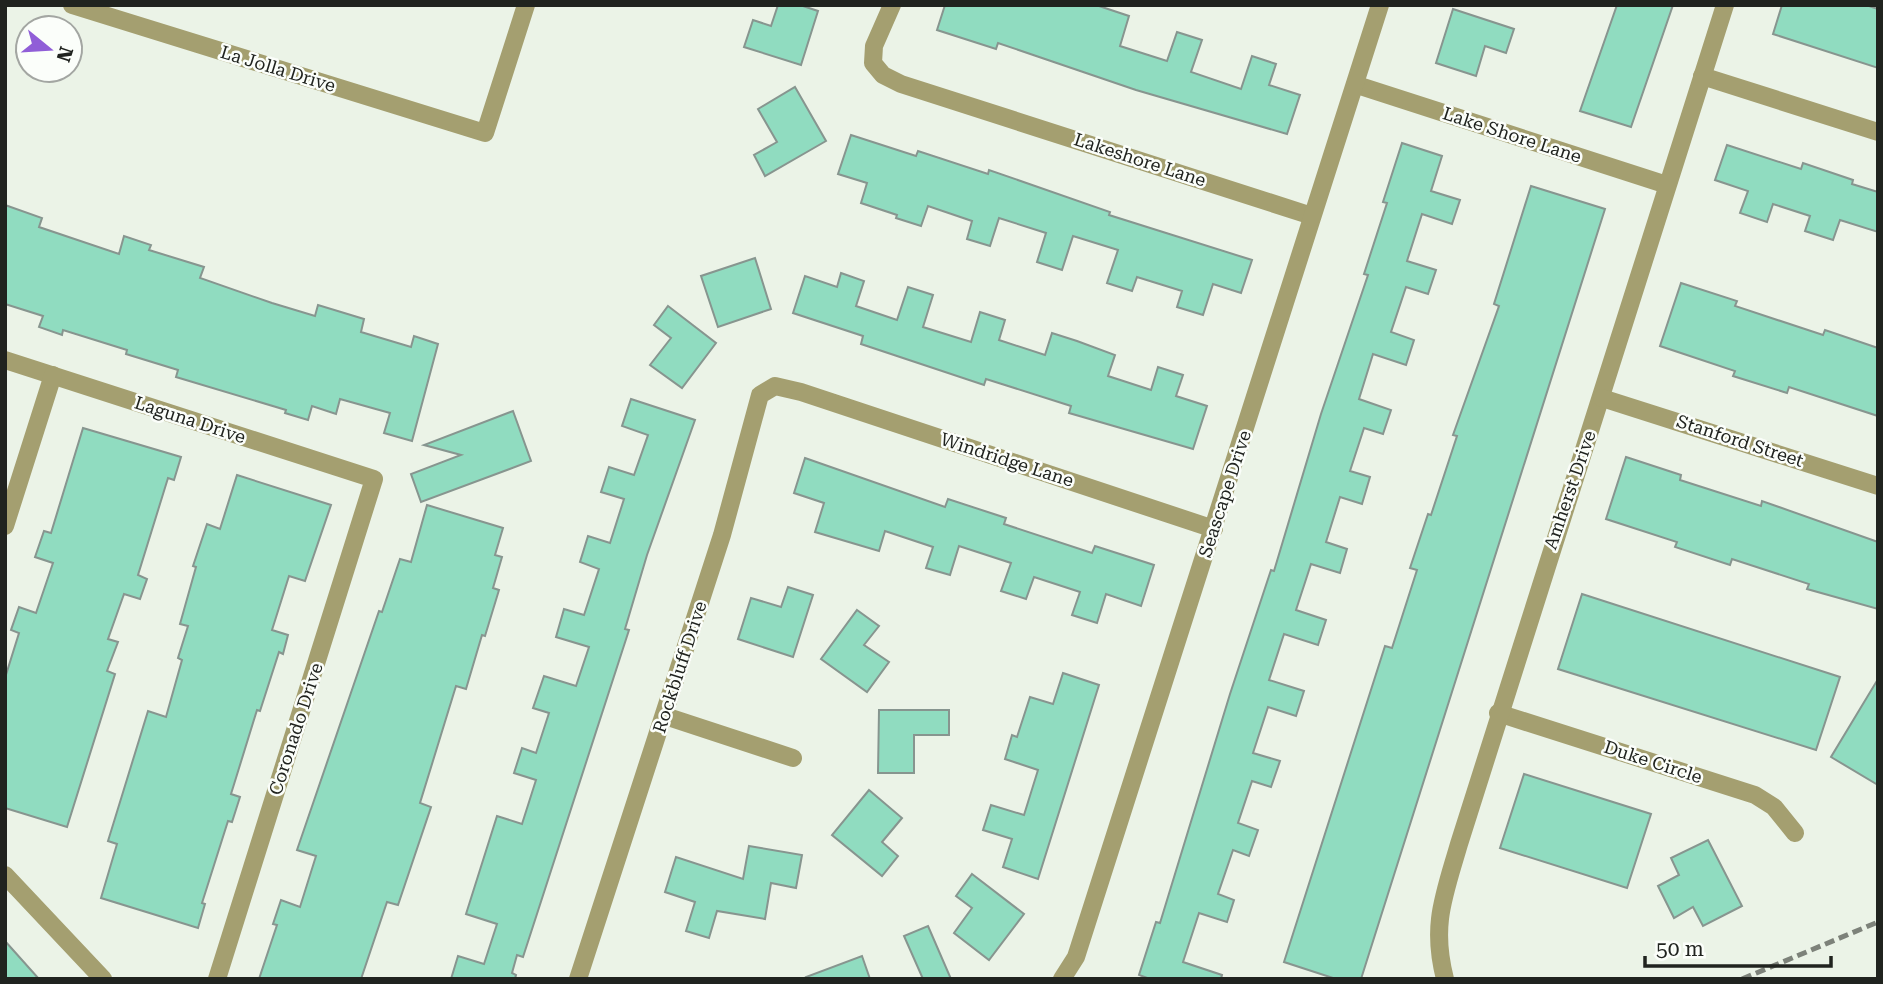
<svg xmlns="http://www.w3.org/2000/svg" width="1883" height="984" viewBox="0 0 1883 984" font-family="'Roboto Serif',serif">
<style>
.building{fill:#90dcc0;stroke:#87958f;stroke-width:2}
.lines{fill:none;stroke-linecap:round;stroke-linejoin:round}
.minor{stroke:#a49f70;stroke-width:18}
.tertiary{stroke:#a49f70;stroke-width:18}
.rail{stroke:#7d827a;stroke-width:5;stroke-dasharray:10 5;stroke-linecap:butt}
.labels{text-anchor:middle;stroke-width:5;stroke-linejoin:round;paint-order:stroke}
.street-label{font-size:18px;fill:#20231f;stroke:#fbfefa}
</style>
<rect width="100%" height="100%" fill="#ebf3e7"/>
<g class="building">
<polygon points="778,5 800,5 818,11 801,65 744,47 753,20 771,26"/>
<polygon points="945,5 1096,5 1129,16 1120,46 1167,61 1177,32 1202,40 1191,72 1241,89 1252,56 1276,64 1269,85 1300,95 1287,134 1136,90 998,43 996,49 937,30"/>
<polygon points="1617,5 1673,5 1631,127 1580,111"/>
<polygon points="1782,5 1866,5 1878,9 1878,68 1773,34"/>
<polygon points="1453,9 1514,29 1506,53 1485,46 1476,76 1436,63"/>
<polygon points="795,87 826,141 765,176 754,155 777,142 758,109"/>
<polygon points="851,135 916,156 918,151 988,174 989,170 1110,212 1109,215 1252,260 1241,293 1213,284 1203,315 1177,307 1182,291 1137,277 1132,291 1107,283 1118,250 1073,236 1062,270 1037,262 1046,233 999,218 990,246 967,239 972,221 928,206 921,226 896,218 897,215 861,203 867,183 838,174"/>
<polygon points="1402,143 1442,156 1431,191 1460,200 1452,224 1422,214 1407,261 1436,270 1428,294 1406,287 1391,332 1414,340 1406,365 1373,354 1359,399 1391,410 1383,434 1364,428 1350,471 1370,477 1362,504 1340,497 1326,542 1347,549 1340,573 1311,564 1296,610 1326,620 1318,645 1284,634 1269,680 1304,691 1296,716 1268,707 1253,753 1280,761 1271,787 1252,781 1238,823 1258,830 1249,856 1233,850 1218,894 1234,900 1227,922 1199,913 1183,962 1222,975 1221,979 1150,979 1139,975 1156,922 1160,923 1230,694 1271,570 1274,571 1321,414 1368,275 1364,274 1387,203 1383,202"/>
<polygon points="1727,145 1801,169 1803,163 1853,180 1852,184 1878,192 1878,232 1840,220 1833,240 1805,231 1810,216 1773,204 1767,222 1740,213 1748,191 1715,180"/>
<polygon points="1531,186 1605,209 1361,979 1336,979 1284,962 1385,646 1392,648 1417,570 1410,568 1428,514 1431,515 1457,436 1453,435 1499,306 1494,304"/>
<polygon points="5,205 42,218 39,227 119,254 124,236 151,245 149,250 204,267 200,278 272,303 315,316 318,305 364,319 361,332 411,347 414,336 438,344 412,441 384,433 390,413 340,399 336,414 312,406 308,420 285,413 286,410 176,377 178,370 126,354 127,350 63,330 62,335 39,327 43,316 5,304"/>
<polygon points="755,258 771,309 718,327 701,276"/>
<polygon points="841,273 864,281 856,306 897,320 908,287 933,295 923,327 971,342 980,312 1005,320 999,340 1045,355 1052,333 1077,341 1115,355 1108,376 1151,390 1158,367 1183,375 1176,396 1207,406 1193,449 1069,413 1071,406 986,379 984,385 861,344 863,336 793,313 805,276 837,287"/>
<polygon points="1681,283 1737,301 1735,306 1823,335 1825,330 1878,348 1878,416 1789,387 1787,393 1733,376 1735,371 1660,346"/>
<polygon points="668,306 716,343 682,388 650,365 671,338 654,325"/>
<polygon points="631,399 695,420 647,555 625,629 629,630 523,957 517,955 512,973 516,975 515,979 451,979 458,956 484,964 497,924 466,914 497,816 522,824 536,780 514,773 522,748 536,753 549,713 533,708 544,676 576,686 589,647 556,637 564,609 584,615 599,569 580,562 588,536 610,543 624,499 601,492 609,467 634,475 648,435 622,426"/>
<polygon points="513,411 531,461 421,502 411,474 461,455 424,445"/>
<polygon points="83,428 181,457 174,480 168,478 138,575 147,579 140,599 124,594 108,639 118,642 107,671 115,674 67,827 5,808 5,678 19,633 11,630 19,607 36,613 53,563 35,557 44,531 51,533"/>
<polygon points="1626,457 1681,475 1680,480 1761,506 1762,501 1878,542 1878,609 1807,589 1809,584 1732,559 1730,565 1675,547 1677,542 1606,519"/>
<polygon points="805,458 945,507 948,499 1006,518 1004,524 1092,553 1095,546 1154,565 1141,606 1106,594 1097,623 1072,615 1080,592 1034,577 1026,599 1001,591 1011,563 959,546 950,575 926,568 933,547 885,531 879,551 815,532 824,503 794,493"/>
<polygon points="237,475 331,505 305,581 289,576 272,630 288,635 283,654 279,652 260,711 257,710 231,794 240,797 232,822 228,821 202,903 205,904 198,928 101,898 117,844 108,841 148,711 166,717 182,660 178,658 188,626 180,624 196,567 193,566 207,524 220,529"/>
<polygon points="427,505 503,528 495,555 502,557 493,588 499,590 485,636 482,635 466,689 456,686 420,803 431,807 398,905 387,902 361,979 259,979 277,925 273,924 281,900 300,907 316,856 297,850 379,611 382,612 400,559 411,562"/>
<polygon points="788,587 813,595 793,657 738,639 751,598 781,607"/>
<polygon points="1582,594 1840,677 1816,750 1558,669"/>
<polygon points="857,610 879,626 864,645 889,662 867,692 821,659"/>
<polygon points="1063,673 1099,685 1038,879 1003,867 1012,839 983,830 991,805 1024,815 1038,770 1005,759 1012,735 1017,737 1030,697 1053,704"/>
<polygon points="1878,679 1878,785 1831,757"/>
<polygon points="879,710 949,710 949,735 914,735 914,773 878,773"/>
<polygon points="1524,774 1651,814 1627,888 1500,848"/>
<polygon points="869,790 902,818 882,842 898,856 882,876 832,835"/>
<polygon points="1708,840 1742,906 1703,926 1693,907 1674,918 1658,886 1679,875 1671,858"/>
<polygon points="749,846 802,855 796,888 771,883 765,919 717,911 709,938 686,931 695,902 665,892 676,857 743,879"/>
<polygon points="972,874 1024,914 989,960 954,933 972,908 956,896"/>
<polygon points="928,926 951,979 923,979 904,936"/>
<polygon points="5,941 39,979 5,979"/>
<polygon points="862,956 870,979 807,979 806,977"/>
</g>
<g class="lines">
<g class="minor">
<polyline points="72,5 485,133 526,5"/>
<polyline points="892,5 874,46 873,63 883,75 901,84 1312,216"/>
<polyline points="1702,76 1878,132"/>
<polyline points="1357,85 1667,185"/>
<polyline points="5,360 374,479 217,979"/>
<polyline points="5,526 53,375"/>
<polyline points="1498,713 1755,795 1774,807 1795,833"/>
<polyline points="665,716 793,758"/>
<polyline points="5,875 103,979"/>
<polyline points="578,979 722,535 760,395 775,386 801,392 1214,529"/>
<polyline points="1062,979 1076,957 1380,5"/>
<path d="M 1445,979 C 1431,925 1444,896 1459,844 L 1725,5"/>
</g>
<polyline class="tertiary" points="1602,398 1878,486"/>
<polyline class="rail" points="1742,979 1878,922"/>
</g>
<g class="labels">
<g class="street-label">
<text transform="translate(278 69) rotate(17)" y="6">La Jolla Drive</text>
<text transform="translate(1512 135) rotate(18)" y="6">Lake Shore Lane</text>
<text transform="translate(1140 160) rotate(18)" y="6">Lakeshore Lane</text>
<text transform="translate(190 420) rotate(18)" y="6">Laguna Drive</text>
<text transform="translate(1740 441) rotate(18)" y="6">Stanford Street</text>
<text transform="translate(1007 460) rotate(18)" y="6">Windridge Lane</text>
<text transform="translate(1570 490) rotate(-71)" y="6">Amherst Drive</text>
<text transform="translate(1225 494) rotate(-72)" y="6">Seascape Drive</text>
<text transform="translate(680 667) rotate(-72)" y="6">Rockbluff Drive</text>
<text transform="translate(296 729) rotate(-72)" y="6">Coronado Drive</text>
<text transform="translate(1653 762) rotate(18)" y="6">Duke Circle</text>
</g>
</g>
<rect width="1883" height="984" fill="none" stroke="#20231f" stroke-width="14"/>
<g transform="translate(49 49) rotate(108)"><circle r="33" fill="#fbfefa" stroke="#a3a6a2" stroke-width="2"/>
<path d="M0-5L12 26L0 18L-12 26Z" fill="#905ed7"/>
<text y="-10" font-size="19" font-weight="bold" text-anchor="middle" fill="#20231f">N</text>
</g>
<path d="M1645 956v10h186v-10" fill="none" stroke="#20231f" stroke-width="3.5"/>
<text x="1656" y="956" font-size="21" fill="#20231f" stroke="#fbfefa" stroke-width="5" paint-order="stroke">50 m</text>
</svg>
